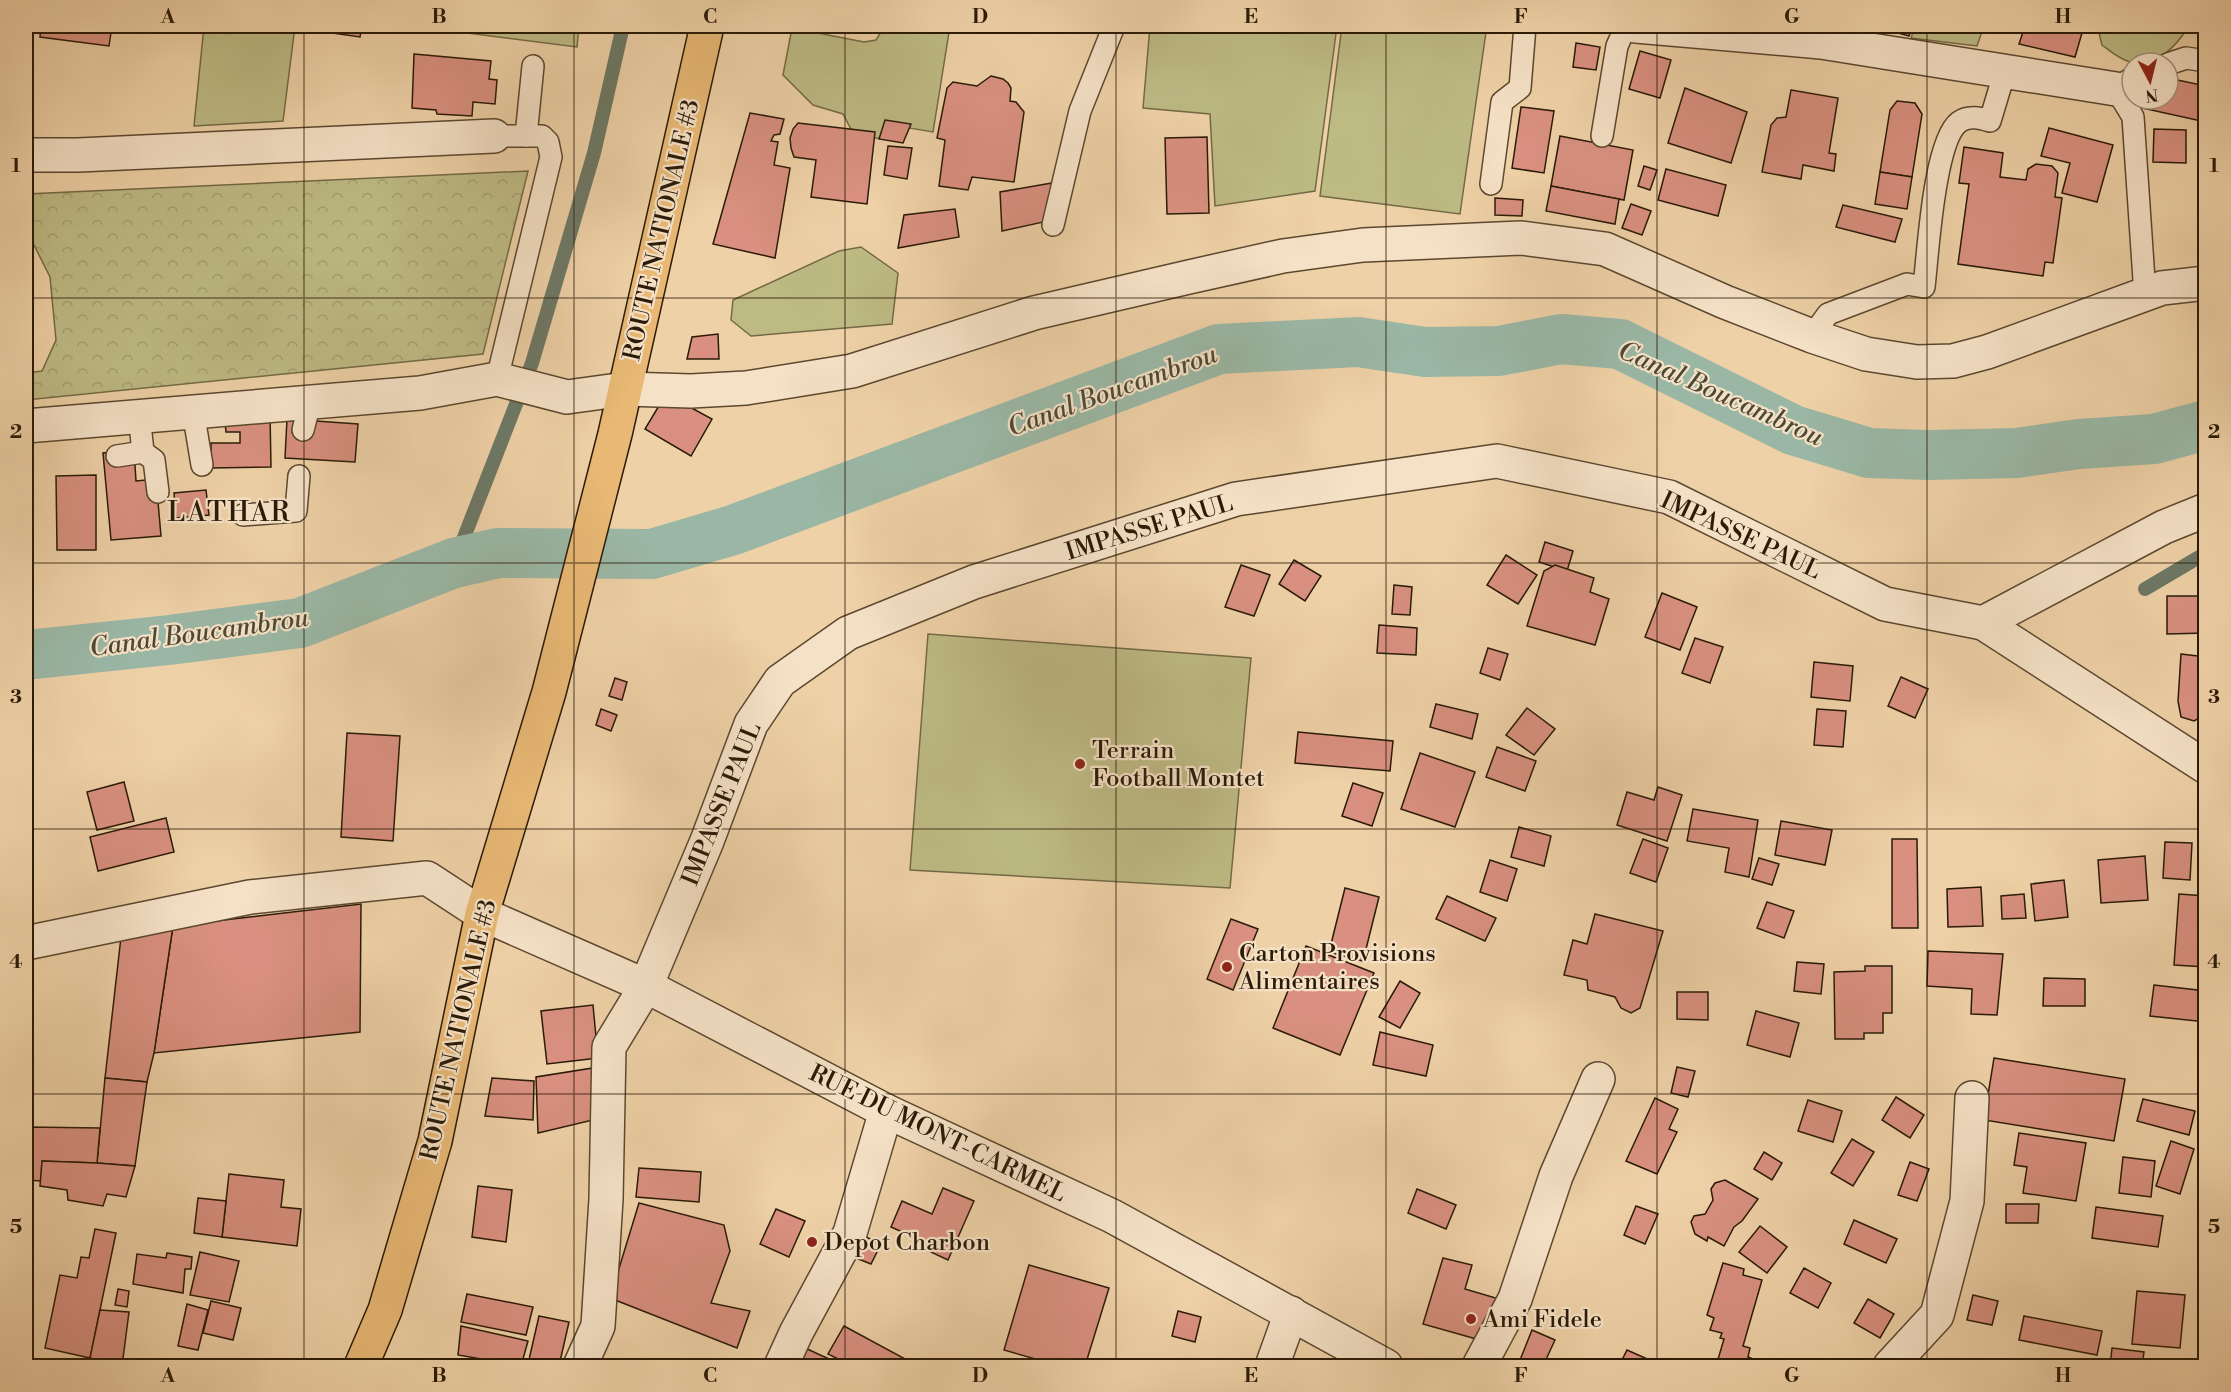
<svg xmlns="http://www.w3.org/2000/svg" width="2231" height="1392" viewBox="0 0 2231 1392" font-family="'Libre Bodoni',serif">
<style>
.park{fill:url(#park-crowns);stroke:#746a46;stroke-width:1.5}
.garden{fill:#bdba84;stroke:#746a46;stroke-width:1.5}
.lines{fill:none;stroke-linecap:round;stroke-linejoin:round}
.stream{stroke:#6d7866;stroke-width:14}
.canal{stroke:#9ab7a5;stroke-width:50}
.building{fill:#d99080;stroke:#2a1a07;stroke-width:1.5}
.lane-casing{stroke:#5b482f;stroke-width:24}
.street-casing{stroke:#5b482f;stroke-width:36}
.primary-casing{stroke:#2a1a07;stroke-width:36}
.lane{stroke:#f5e1c6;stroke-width:21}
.street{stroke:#f5e1c6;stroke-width:33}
.primary{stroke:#e8b874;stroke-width:33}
.grid{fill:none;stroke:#2a1a07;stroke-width:1.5;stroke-opacity:0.55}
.poi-dot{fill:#8f2418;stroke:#f5e1c6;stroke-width:2}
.labels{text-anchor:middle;stroke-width:4.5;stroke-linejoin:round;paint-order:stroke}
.street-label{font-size:24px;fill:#2a1a07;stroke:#f5e1c6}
.poi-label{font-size:24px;fill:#2a1a07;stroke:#f5e1c6;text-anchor:start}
.water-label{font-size:26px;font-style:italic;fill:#4c4936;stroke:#f5e1c6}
.quarter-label{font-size:27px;letter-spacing:1.5px;fill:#2a1a07;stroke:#f5e1c6}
.neatline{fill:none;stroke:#2a1a07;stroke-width:2}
.grid-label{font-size:20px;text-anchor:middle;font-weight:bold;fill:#2a1a07}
</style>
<defs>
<pattern id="park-crowns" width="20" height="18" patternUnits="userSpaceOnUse" patternTransform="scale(1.5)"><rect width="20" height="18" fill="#bdba84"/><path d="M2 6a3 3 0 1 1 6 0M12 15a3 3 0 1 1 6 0" fill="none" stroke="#a39f70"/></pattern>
</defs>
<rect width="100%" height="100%" fill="#efd1a7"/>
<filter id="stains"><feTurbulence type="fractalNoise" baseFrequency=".00333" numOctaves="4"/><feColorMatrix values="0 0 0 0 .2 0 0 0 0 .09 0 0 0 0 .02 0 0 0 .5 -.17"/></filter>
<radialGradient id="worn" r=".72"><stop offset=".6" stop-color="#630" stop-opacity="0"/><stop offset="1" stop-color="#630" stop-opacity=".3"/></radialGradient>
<polygon class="park" points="528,171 483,354 26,400 26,373 42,371 56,340 50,277 26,229 26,194"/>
<g class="garden">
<polygon points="204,26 295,26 283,121 194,126"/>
<polygon points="413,26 579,26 577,47"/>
<polygon points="878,26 950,26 933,132 892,125 890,140 854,135 843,114 813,105 783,75 792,28 864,42 876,40 881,32"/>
<polygon points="1150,26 1337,26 1315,191 1215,206 1210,114 1143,108"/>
<polygon points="1342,26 1441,26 1486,32 1460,214 1320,196"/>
<polygon points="1915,26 1984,26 1977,46 1911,38"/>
<path d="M 2101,26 L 2189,26 C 2177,45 2155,70 2130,62 C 2119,59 2110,51 2102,45 L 2099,33 Z"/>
<polygon points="861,247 898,273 892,324 751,336 731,320 733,300 839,251"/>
<polygon points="928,634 1251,658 1230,888 910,870"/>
</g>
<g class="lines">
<g class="stream">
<polyline points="454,563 532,363 594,153 623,26"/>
<polyline points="2145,589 2206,553"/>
</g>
<polyline class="canal" points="26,655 169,640 300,623 454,563 498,553 652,554 733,530 1219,349 1358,342 1425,352 1499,351 1561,339 1620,344 1793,430 1869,453 1929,455 2017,453 2079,444 2154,439 2206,425"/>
</g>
<g class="building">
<polygon points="41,26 112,26 109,46 40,37"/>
<polygon points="298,26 362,26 360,37 298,28"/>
<polygon points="1874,26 1912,26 1909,36"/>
<polygon points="2025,26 2084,26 2075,57 2019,44"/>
<polygon points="1576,43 1600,47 1596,70 1573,67"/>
<polygon points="1640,51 1671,60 1660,98 1629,89"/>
<polygon points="414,54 491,61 489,79 497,80 495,104 473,102 472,116 437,114 436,110 412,108"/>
<polygon points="991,76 1003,79 1008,83 1011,88 1010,101 1016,102 1024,112 1014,182 972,177 968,190 939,186 945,140 937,138 947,88 953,82 977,86"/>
<polygon points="2168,78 2206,86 2206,122 2142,108 2145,99 2168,99"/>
<polygon points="1685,88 1747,112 1731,163 1668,143"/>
<polygon points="1791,90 1838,98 1829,153 1836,154 1834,171 1803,165 1801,179 1762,172 1771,125 1777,118 1786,117"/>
<polygon points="1897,101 1915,103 1922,114 1912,177 1880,172 1890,110"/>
<polygon points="1521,107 1554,111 1544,173 1512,168"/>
<polygon points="750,113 784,119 780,134 774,135 771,141 778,142 774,165 790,168 775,258 713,244"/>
<polygon points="885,120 911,124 903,143 879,139"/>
<polygon points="798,123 875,132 867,204 811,197 816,160 794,157 791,148 790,138 793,129"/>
<polygon points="2049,128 2113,145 2097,202 2062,193 2070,163 2041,156"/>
<polygon points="2154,129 2186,130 2186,163 2153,162"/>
<polygon points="1560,136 1633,150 1624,200 1551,186"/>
<polygon points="1207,137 1209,213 1167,214 1165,138"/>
<polygon points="888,146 912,148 907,179 884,175"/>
<polygon points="1964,147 2003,153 2000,177 2026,180 2028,169 2036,164 2052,166 2058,173 2055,197 2062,198 2053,263 2045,262 2043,276 1958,264 1969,184 1959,183"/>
<polygon points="1644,166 1657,170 1650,190 1638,186"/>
<polygon points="1666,169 1726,185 1718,216 1658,200"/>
<polygon points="1880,172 1912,177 1907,209 1875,204"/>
<polygon points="1052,183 1048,221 1002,231 1000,192"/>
<polygon points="1551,186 1619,199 1615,224 1546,211"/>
<polygon points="1495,198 1523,200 1522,216 1495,215"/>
<polygon points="1631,204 1651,211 1642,235 1622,228"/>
<polygon points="1843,205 1902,219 1895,242 1836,227"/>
<polygon points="955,209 959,237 898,248 904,215"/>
<polygon points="718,334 719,359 687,359 692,337"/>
<polygon points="666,394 712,419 691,456 645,429"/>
<polygon points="224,413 270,413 271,467 211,468 211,443 240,443 240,432 226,432"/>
<polygon points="287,419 358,424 355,462 285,458"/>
<polygon points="134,450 136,481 156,479 161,536 111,540 103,453"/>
<polygon points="96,475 96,550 57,550 56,476"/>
<polygon points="206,490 209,515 176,518 174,493"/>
<polygon points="1545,542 1573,551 1567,571 1539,562"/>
<polygon points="1506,555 1537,575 1518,604 1487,585"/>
<polygon points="1294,560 1321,576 1305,601 1279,584"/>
<polygon points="1241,565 1270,575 1254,616 1225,607"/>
<polygon points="1555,565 1594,578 1590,592 1609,599 1595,645 1527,626 1544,571"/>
<polygon points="1394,585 1412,587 1410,615 1392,614"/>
<polygon points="1662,593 1697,607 1680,650 1645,637"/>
<polygon points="2167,596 2206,596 2206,633 2167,634"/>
<polygon points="1379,625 1417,628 1416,655 1377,653"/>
<polygon points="1695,638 1723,647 1710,683 1682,673"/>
<polygon points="1488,648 1508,654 1500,680 1480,673"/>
<polygon points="2181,654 2206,657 2206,700 2203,716 2194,721 2181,717 2178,701"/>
<polygon points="1814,662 1853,666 1850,701 1811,697"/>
<polygon points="1901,677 1928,689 1915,718 1888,706"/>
<polygon points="615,678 627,682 622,700 609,696"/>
<polygon points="1436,704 1478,714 1472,739 1430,727"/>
<polygon points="1527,708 1555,729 1534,755 1506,735"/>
<polygon points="601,709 617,715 611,731 596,725"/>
<polygon points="1817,709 1846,711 1843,747 1814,745"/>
<polygon points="1298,732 1393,741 1390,771 1295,763"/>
<polygon points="347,733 400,736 393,841 341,837"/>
<polygon points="1497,747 1536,761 1525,791 1486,777"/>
<polygon points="1420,753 1475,772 1455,827 1401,809"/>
<polygon points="124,782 134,821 97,830 87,792"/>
<polygon points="1353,783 1383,793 1372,826 1342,816"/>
<polygon points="1658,787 1682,795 1667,841 1617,825 1627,792 1654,800"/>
<polygon points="1693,809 1758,820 1749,877 1725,872 1729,848 1687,841"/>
<polygon points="166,818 174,852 98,871 90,837"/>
<polygon points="1781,821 1832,830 1825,865 1775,855"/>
<polygon points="1519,827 1551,836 1544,866 1511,857"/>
<polygon points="1643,839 1668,848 1656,882 1630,873"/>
<polygon points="1892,839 1917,839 1918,928 1892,928"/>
<polygon points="2165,842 2192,843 2190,880 2163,878"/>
<polygon points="2145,856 2148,900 2101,903 2098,860"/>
<polygon points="1759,858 1779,864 1772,885 1752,879"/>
<polygon points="1490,860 1517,869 1507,901 1480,892"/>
<polygon points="2064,880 2068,917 2035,921 2031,884"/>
<polygon points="1981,887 1983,926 1948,927 1947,889"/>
<polygon points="1345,888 1379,897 1363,961 1329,952"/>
<polygon points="2024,894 2026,918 2002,919 2001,896"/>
<polygon points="2179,894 2206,896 2206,967 2174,965"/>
<polygon points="1447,896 1496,918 1485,941 1436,919"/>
<polygon points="1767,902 1794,911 1784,938 1757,928"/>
<polygon points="361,904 360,1032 154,1053 173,926"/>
<polygon points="1595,914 1663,931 1640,1008 1631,1013 1621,1008 1615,997 1588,990 1587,980 1564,975 1573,940 1587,944"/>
<polygon points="1231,919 1258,929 1233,990 1207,979"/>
<polygon points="173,926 154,1053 147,1082 105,1078 121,937"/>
<polygon points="1306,946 1374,973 1340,1055 1273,1028"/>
<polygon points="1928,951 2003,954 1997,1015 1971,1014 1972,989 1927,986"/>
<polygon points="1797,962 1824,964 1821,994 1794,991"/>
<polygon points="1865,966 1892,966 1892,1013 1883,1013 1883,1033 1864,1033 1864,1039 1835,1039 1834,972 1865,971"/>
<polygon points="2044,978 2085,979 2085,1006 2043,1006"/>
<polygon points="1400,981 1420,993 1400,1028 1379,1017"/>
<polygon points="2154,985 2206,991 2206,1022 2150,1016"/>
<polygon points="1677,992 1708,992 1708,1020 1677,1019"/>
<polygon points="593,1005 598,1058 547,1064 541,1011"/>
<polygon points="1756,1011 1799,1023 1790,1057 1747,1045"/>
<polygon points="1380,1032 1433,1045 1426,1076 1373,1065"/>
<polygon points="1994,1058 2125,1079 2114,1141 1984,1120"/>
<polygon points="1677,1067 1695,1071 1688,1097 1671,1093"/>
<polygon points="593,1068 593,1120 538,1133 536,1077"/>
<polygon points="105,1078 147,1082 135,1166 97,1163"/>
<polygon points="492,1078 534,1081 533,1120 485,1116"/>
<polygon points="1896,1097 1924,1115 1910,1138 1882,1120"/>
<polygon points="1655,1098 1678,1109 1669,1129 1677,1132 1657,1174 1626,1161"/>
<polygon points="2143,1099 2195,1111 2189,1135 2137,1121"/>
<polygon points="1808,1100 1842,1111 1833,1142 1798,1131"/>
<polygon points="26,1127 100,1128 97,1163 42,1161 41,1181 26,1180"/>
<polygon points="2019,1133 2086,1143 2076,1201 2023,1193 2027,1167 2014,1165"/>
<polygon points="1852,1139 1874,1152 1853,1186 1831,1173"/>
<polygon points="2171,1141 2194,1149 2180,1194 2156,1186"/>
<polygon points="1764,1152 1782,1163 1772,1180 1754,1169"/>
<polygon points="2123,1157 2155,1161 2151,1197 2119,1193"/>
<polygon points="42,1161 97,1163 135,1166 126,1197 107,1194 103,1206 68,1200 67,1190 40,1186"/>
<polygon points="1910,1162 1929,1169 1917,1201 1898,1195"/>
<polygon points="639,1168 701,1172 699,1202 636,1197"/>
<polygon points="229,1174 284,1180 281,1207 301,1209 297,1246 222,1237"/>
<polygon points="1725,1180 1758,1199 1742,1221 1734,1227 1724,1246 1708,1237 1707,1241 1695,1234 1691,1222 1694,1216 1705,1214 1713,1200 1711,1189 1715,1183"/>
<polygon points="478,1186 512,1190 506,1242 472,1237"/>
<polygon points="943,1188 974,1201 948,1260 920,1247 923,1241 891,1227 902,1201 932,1214"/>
<polygon points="1417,1189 1456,1205 1446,1229 1408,1213"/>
<polygon points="198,1198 226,1201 222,1237 194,1233"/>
<polygon points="639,1203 724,1225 730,1251 711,1303 750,1311 737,1348 610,1298"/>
<polygon points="2006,1204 2039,1204 2038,1223 2006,1223"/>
<polygon points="1636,1206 1658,1214 1645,1244 1624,1235"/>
<polygon points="2096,1207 2163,1216 2158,1247 2092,1238"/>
<polygon points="776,1209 805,1221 789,1257 760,1244"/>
<polygon points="1854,1220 1897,1239 1886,1263 1844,1244"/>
<polygon points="1760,1226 1787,1247 1767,1273 1739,1252"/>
<polygon points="95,1229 116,1233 90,1358 45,1348 60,1275 77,1278 81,1257 89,1258"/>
<polygon points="866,1237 881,1244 871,1264 856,1258"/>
<polygon points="200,1252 239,1261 229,1302 190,1295"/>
<polygon points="167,1253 192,1257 191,1269 185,1269 183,1293 133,1284 137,1254 166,1258"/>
<polygon points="1443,1258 1472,1265 1465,1289 1499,1299 1487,1342 1423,1324"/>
<polygon points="1723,1263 1744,1269 1743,1275 1762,1280 1743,1346 1750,1348 1748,1357 1771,1366 1716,1366 1724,1339 1720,1338 1722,1333 1710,1330 1714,1318 1707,1315"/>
<polygon points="1029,1265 1109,1288 1085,1366 1060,1366 1004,1350"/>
<polygon points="1804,1268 1831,1283 1818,1308 1790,1293"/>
<polygon points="118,1289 129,1291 127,1307 115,1305"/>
<polygon points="2137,1291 2185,1295 2180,1348 2132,1344"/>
<polygon points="467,1294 533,1307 526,1335 461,1322"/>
<polygon points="1973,1295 1998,1301 1992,1325 1967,1320"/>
<polygon points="1868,1299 1894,1314 1880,1338 1854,1323"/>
<polygon points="211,1301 241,1308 233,1340 203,1333"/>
<polygon points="187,1304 208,1310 198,1350 178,1346"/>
<polygon points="100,1310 129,1312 122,1366 90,1358"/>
<polygon points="1178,1311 1201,1317 1195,1342 1172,1336"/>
<polygon points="539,1316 569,1322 559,1366 528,1364"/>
<polygon points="2024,1316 2102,1331 2097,1355 2019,1340"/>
<polygon points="461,1326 528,1341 521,1366 458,1355"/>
<polygon points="844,1326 907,1360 903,1366 852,1366 828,1354"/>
<polygon points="1532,1330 1555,1340 1543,1366 1521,1366 1518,1365"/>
<polygon points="799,1345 818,1354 845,1366 789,1366"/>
<polygon points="2112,1348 2144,1352 2142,1366 2110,1366"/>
<polygon points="1627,1350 1663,1366 1619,1366"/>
<polygon points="1156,1360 1199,1363 1199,1366 1156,1366"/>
<polygon points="430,1362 464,1366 429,1366"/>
</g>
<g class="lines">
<g class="lane-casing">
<g id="lane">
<polyline points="2168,64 2186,58 2206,61"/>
<polyline points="2132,78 2116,89 2133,117 2145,295"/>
<polyline points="494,136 542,136 548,142 551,157 497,379"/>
<polyline points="526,136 533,66"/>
<polyline points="1602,136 1617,46 1626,26"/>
<polyline points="1491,184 1502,102 1520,88 1525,26"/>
<polyline points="1053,225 1080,111 1114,26"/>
<path d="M 1812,336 L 1828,314 L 1907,284 L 1924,287 C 1928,253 1934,141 1959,122 C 1969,115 1980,118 1990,121 L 2005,71"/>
<polyline points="193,411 202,465"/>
<polyline points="139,415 143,452 154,460 158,492"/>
<polyline points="303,430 310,403"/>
<polyline points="117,456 143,452"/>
<polyline points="243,515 296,511 299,476"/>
</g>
</g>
<g class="street-casing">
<g id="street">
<polyline points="1636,26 1821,42 2116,89"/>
<polyline points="26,155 78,155 494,136"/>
<polyline points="26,426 420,393 497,379 567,397 625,389 691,391 746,388 852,371 1034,313 1189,277 1283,256 1363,245 1521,238 1605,249 1725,302 1812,336 1866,354 1917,362 1953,361 1987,352 2162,288 2206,283"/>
<polyline points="1983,623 2164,527 2206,510"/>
<polyline points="26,943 250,897 427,878 482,914 646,986 886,1111 1112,1216 1386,1366"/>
<polyline points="580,1366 598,1326 606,1199 609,1047 646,986 707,841 751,724 780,681 848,633 974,582 1236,499 1497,461 1669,497 1885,604 1983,623 2206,767"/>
<polyline points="781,1366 796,1333 850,1233 886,1111"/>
<polyline points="1272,1366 1291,1313"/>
<polyline points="1479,1366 1515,1299 1556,1176 1598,1079"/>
<polyline points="1890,1366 1937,1315 1967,1201 1972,1098"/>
</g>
</g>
<g class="primary-casing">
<polyline id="primary" points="361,1366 385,1310 435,1141 482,914 549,692 615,434 707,26"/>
</g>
<use href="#lane" class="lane"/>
<use href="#street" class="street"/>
<use href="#primary" class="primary"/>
</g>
<path class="grid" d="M 304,26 L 304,1366M 574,26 L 574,1366M 845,26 L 845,1366M 1116,26 L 1116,1366M 1386,26 L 1386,1366M 1657,26 L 1657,1366M 1927,26 L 1927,1366M 26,298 L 2206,298M 26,563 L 2206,563M 26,829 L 2206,829M 26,1094 L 2206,1094"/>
<g class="poi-dot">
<circle cx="1080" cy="764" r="6"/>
<circle cx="1227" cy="967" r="6"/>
<circle cx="812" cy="1242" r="6"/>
<circle cx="1471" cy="1319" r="6"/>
</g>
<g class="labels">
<g class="street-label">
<text transform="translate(661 230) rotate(-77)" y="8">ROUTE NATIONALE #3</text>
<text transform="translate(1149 527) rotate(-17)" y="8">IMPASSE PAUL</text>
<text transform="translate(1741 535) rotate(25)" y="8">IMPASSE PAUL</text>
<text transform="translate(721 804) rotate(-68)" y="8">IMPASSE PAUL</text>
<text transform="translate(458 1030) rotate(-77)" y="8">ROUTE NATIONALE #3</text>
<text transform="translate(938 1133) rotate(26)" y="8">RUE DU MONT-CARMEL</text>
</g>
<g class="poi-label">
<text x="1092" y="758">Terrain<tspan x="1092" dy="28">Football Montet</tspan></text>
<text x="1239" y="961">Carton Provisions<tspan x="1239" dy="28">Alimentaires</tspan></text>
<text x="824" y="1250">Depot Charbon</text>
<text x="1483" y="1327">Ami Fidele</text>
</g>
<g class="water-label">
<text transform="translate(1112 390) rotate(-20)" y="9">Canal Boucambrou</text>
<text transform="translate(1721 393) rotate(24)" y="9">Canal Boucambrou</text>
<text transform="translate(199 632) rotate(-8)" y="9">Canal Boucambrou</text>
</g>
<g class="quarter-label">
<text x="229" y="521">LATHAR</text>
</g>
</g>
<rect width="2231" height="1392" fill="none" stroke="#efd1a7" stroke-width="66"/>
<g transform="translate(2150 81) rotate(173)"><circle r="28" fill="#f5e1c6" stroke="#a4917a" stroke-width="1.5"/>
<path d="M0-4.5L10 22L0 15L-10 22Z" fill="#8f2418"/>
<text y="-9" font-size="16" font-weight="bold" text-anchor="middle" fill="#2a1a07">N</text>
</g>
<rect x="33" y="33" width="2165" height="1326" class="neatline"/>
<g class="grid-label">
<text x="168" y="23">A</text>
<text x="439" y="23">B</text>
<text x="710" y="23">C</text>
<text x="980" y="23">D</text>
<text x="1251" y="23">E</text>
<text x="1521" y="23">F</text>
<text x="1792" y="23">G</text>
<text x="2063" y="23">H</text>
<text x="16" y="172">1</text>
<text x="2214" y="172">1</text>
<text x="16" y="438">2</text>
<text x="2214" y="438">2</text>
<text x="16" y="703">3</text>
<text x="2214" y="703">3</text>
<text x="16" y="968">4</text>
<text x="2214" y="968">4</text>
<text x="16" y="1233">5</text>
<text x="2214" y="1233">5</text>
<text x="168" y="1382">A</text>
<text x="439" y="1382">B</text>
<text x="710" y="1382">C</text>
<text x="980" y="1382">D</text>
<text x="1251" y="1382">E</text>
<text x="1521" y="1382">F</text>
<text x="1792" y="1382">G</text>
<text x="2063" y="1382">H</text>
</g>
<rect width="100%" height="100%" filter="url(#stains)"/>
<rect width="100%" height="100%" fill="url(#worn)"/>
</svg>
